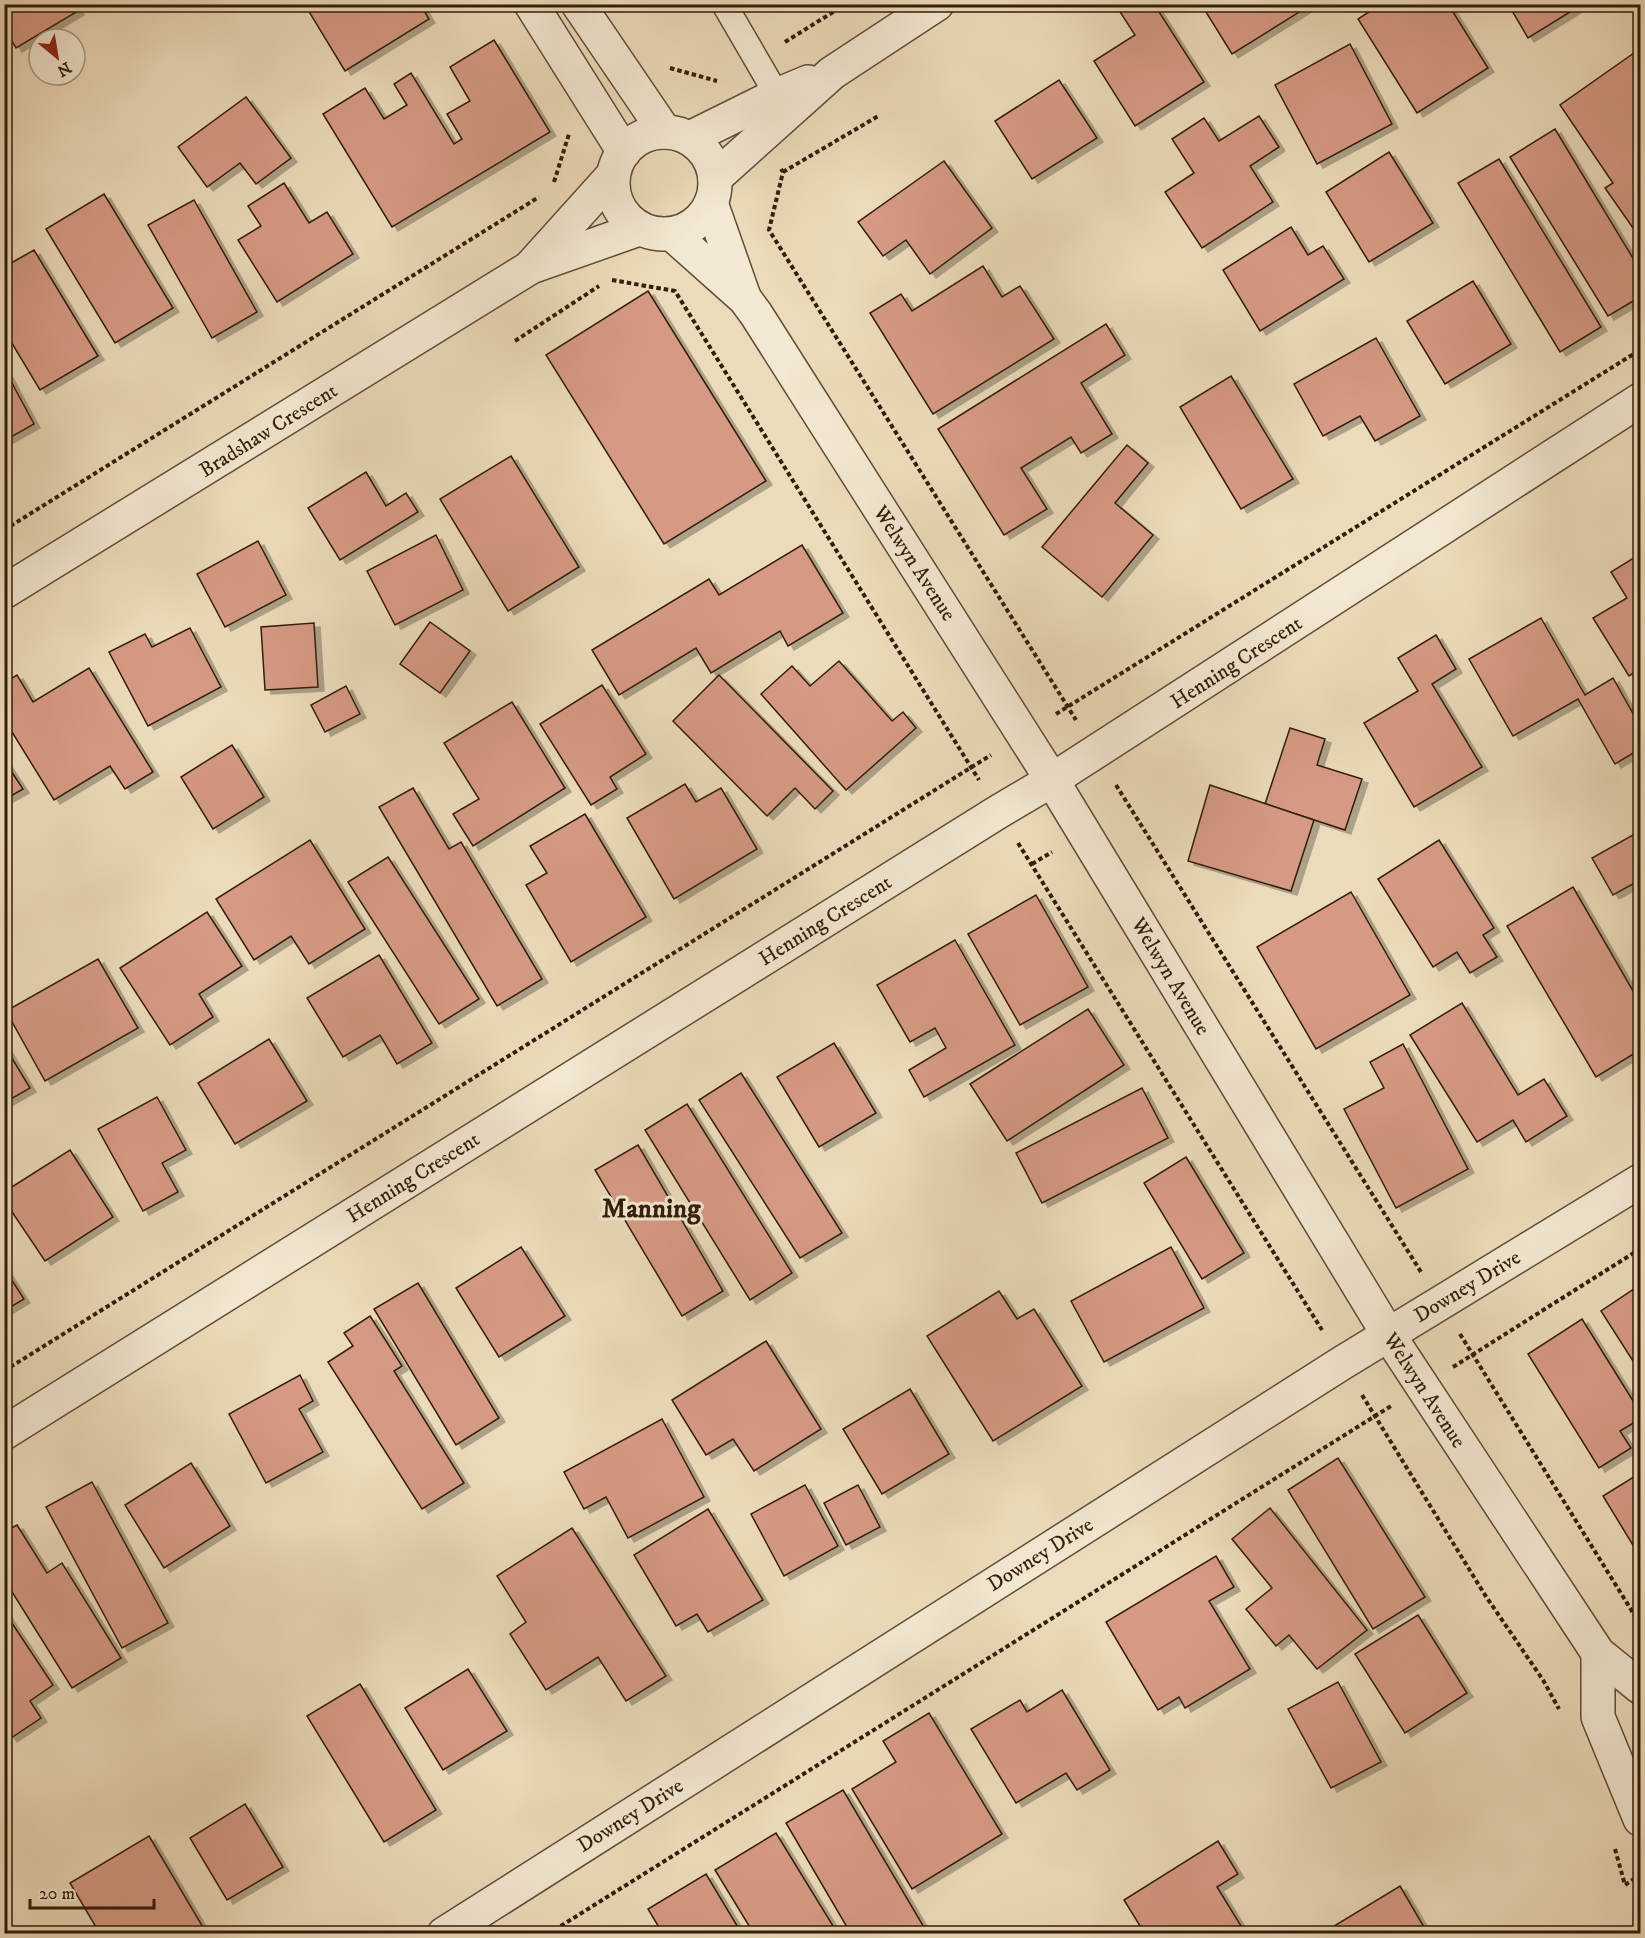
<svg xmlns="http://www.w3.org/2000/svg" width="1645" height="1938" viewBox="0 0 1645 1938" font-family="'IM FELL DW Pica',serif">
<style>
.building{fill:#d69a84;stroke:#331d0b;stroke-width:1.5;filter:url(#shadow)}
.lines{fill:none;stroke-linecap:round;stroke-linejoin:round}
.service-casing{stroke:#614c37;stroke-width:27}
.minor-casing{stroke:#614c37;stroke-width:36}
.tertiary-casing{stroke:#614c37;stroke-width:36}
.path{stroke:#331d0b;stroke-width:4;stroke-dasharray:4.5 3;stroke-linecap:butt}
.service{stroke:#f3e8d2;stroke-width:24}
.minor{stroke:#f3e8d2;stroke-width:33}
.tertiary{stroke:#f3e8d2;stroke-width:33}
.labels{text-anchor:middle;stroke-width:6;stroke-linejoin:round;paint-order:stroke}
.street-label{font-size:21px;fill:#331d0b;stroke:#f3e8d2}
.district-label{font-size:27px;font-weight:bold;fill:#331d0b;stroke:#f3e8d2}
</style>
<defs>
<filter id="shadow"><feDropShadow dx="6" dy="4" stdDeviation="0" flood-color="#0004"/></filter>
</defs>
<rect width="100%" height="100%" fill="#ecdbba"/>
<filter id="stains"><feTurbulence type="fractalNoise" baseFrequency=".00333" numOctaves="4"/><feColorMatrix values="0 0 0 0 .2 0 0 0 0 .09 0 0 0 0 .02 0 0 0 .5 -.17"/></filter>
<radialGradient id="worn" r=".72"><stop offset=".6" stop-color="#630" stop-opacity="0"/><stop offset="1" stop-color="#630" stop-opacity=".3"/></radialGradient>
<g class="building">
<polygon points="4,4 75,4 78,11 16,48 4,28"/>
<polygon points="317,4 420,4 429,19 345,71 308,10"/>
<polygon points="1115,4 1154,4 1204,82 1135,126 1094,61 1135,35"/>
<polygon points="1201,4 1308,4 1309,6 1232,54"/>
<polygon points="1381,4 1448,4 1488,68 1417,113 1358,19"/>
<polygon points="1508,4 1583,4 1528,38"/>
<polygon points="494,40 550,132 392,227 323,114 365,88 384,119 407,105 394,84 411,73 454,144 462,139 447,114 470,101 450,67"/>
<polygon points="1350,44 1392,124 1317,164 1275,85"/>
<polygon points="1634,53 1640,62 1640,238 1605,188 1613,183 1560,105"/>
<polygon points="1059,80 1097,138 1032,179 995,121"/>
<polygon points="246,97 291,158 256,184 240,163 207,187 178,147"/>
<polygon points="1259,116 1279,147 1250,166 1273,202 1202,248 1165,192 1194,173 1172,139 1204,118 1219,141"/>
<polygon points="1555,129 1640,270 1640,297 1608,316 1510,157"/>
<polygon points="1389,152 1433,223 1369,262 1326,192"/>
<polygon points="1499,159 1601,327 1560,352 1458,183"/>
<polygon points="944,161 992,228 930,274 906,240 883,256 858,222"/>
<polygon points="284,183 309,223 327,212 353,254 277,302 238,240 261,226 248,206"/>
<polygon points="104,194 173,308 115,343 46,229"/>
<polygon points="194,200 257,312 212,338 148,225"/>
<polygon points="1291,227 1308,255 1323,246 1344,279 1260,331 1223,270"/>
<polygon points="34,250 98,356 40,390 4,330 4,267"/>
<polygon points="983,266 1002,297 1020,286 1054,339 933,414 870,313 901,294 912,311"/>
<polygon points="1473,281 1511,344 1445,384 1407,321"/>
<polygon points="648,291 766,481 664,544 546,355"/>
<polygon points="1106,324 1125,355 1081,383 1112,434 1081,453 1071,437 1021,468 1047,509 1004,535 938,429"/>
<polygon points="1376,338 1420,416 1375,441 1360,416 1323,436 1294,384"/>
<polygon points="6,372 34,424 4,441 4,373"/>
<polygon points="1231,376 1293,479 1241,509 1180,407"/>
<polygon points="1127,445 1148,463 1115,503 1153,535 1102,597 1042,547"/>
<polygon points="511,456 579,567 508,611 440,499"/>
<polygon points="366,472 386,506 406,493 418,512 340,560 308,508"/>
<polygon points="436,535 463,590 395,625 367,571"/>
<polygon points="258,541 286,595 225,627 197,574"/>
<polygon points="802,545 843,613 788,646 780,631 711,673 696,648 619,695 592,650 709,579 719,595"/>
<polygon points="1640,554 1640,669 1629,676 1593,618 1627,598 1611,572"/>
<polygon points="1541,618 1585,695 1613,678 1640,726 1640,749 1615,764 1578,699 1513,736 1469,659"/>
<polygon points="430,622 470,651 440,693 400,664"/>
<polygon points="314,623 318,687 265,690 261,627"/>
<polygon points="190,628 221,687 148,726 109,652 145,634 152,647"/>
<polygon points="1436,635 1456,669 1432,684 1482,767 1414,807 1364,723 1418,691 1398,658"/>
<polygon points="839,661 892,721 903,712 916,728 846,790 761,694 792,666 810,686"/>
<polygon points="89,668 153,772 125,789 110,766 54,800 4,719 4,683 17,675 33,702"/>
<polygon points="719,675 833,791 815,809 795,788 767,816 673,721"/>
<polygon points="602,685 646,754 610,777 617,789 591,805 540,724"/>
<polygon points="346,686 360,714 325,732 311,705"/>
<polygon points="512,702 565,788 473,846 453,814 479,799 444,743"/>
<polygon points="1290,728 1325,739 1317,765 1362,779 1345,830 1265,804"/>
<polygon points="232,745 264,797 213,829 181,777"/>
<polygon points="4,760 23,789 4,800"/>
<polygon points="685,784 696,802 721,788 757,849 674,899 627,818"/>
<polygon points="1210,785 1314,820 1291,891 1188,861"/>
<polygon points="413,788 449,849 461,842 542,979 497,1006 379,807"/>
<polygon points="585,814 646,917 571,962 526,885 547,873 530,846"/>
<polygon points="1640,831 1640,880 1613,895 1592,858"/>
<polygon points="310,840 365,929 309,964 291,936 254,960 216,899"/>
<polygon points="1439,840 1494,928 1483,935 1497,957 1470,973 1457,952 1433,967 1378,879"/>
<polygon points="388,857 479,999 439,1024 348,882"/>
<polygon points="1573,887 1640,1003 1640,1050 1596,1077 1507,926"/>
<polygon points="1351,892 1410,995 1316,1049 1257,947"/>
<polygon points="1036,895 1088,987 1020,1025 968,934"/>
<polygon points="207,912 242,966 199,994 213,1017 170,1045 120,968"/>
<polygon points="955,940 1015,1045 924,1097 909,1070 946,1048 935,1028 910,1042 877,985"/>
<polygon points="379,955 432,1043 397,1064 380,1035 343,1057 307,998"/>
<polygon points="98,959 138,1028 45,1081 6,1011"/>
<polygon points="1462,1003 1518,1095 1544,1079 1567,1116 1526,1142 1513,1120 1477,1142 1410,1035"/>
<polygon points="1088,1009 1124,1065 1007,1141 970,1084"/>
<polygon points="269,1039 307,1101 235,1144 198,1083"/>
<polygon points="834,1043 876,1113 819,1147 777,1077"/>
<polygon points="1403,1044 1468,1169 1396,1208 1344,1109 1384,1088 1370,1062"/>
<polygon points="4,1045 30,1088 4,1103"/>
<polygon points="741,1073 842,1233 800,1258 699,1100"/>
<polygon points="1142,1088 1168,1138 1042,1203 1016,1153"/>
<polygon points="157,1097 186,1150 162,1163 178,1192 143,1211 98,1129"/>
<polygon points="687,1104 792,1273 750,1300 645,1130"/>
<polygon points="638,1145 723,1291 682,1316 595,1170"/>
<polygon points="70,1150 113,1217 45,1261 4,1200 4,1192"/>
<polygon points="1186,1157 1244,1253 1202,1279 1144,1183"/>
<polygon points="521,1247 565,1316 499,1357 456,1288"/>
<polygon points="1171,1247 1204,1308 1104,1362 1071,1301"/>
<polygon points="4,1268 24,1299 4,1311"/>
<polygon points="418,1283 499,1418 456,1445 374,1309"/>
<polygon points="1640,1285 1640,1372 1601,1311"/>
<polygon points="999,1291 1017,1319 1034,1309 1082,1386 993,1441 927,1336"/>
<polygon points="370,1316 402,1366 394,1371 464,1483 422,1509 328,1362 353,1346 344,1333"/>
<polygon points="1582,1319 1640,1412 1640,1419 1620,1431 1631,1448 1599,1468 1528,1354"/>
<polygon points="766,1341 821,1429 754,1471 733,1439 706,1455 672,1400"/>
<polygon points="300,1375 313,1401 299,1409 323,1452 266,1483 229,1414"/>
<polygon points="910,1389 949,1454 882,1494 843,1429"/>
<polygon points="662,1419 704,1497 628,1538 606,1497 584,1509 564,1472"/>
<polygon points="1338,1458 1425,1597 1373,1629 1288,1490"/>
<polygon points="191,1463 230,1526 164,1568 125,1505"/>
<polygon points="1640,1473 1640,1554 1639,1555 1603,1496"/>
<polygon points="92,1482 168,1623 122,1648 46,1507"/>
<polygon points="805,1485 838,1546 784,1576 751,1514"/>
<polygon points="858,1485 880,1527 846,1545 824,1503"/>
<polygon points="1270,1508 1367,1630 1317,1669 1289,1635 1276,1646 1246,1609 1272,1588 1232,1539"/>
<polygon points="708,1509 763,1600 708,1632 697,1614 676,1626 634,1555"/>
<polygon points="17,1525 47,1573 62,1563 121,1658 72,1688 4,1579 4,1532"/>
<polygon points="572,1528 666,1676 626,1701 598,1657 546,1690 510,1634 526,1622 497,1576"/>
<polygon points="1216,1556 1234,1587 1209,1601 1250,1669 1185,1708 1179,1697 1158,1710 1106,1622"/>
<polygon points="4,1611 53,1685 30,1701 41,1718 11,1738 4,1728"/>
<polygon points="1418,1615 1467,1693 1405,1733 1355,1654"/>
<polygon points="468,1669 507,1731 443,1770 405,1708"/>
<polygon points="1338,1682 1381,1762 1331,1788 1288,1709"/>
<polygon points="360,1684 436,1810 384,1842 307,1716"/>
<polygon points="1062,1690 1110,1770 1077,1790 1066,1773 1016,1803 971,1729 1020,1700 1027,1712"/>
<polygon points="929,1713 1002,1834 912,1889 852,1789 896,1762 883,1741"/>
<polygon points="843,1790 928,1934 851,1934 786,1823"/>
<polygon points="245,1804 283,1867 227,1900 190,1838"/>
<polygon points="776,1833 838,1934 754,1934 715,1870"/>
<polygon points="149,1836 207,1934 100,1934 70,1883"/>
<polygon points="1218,1841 1238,1874 1217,1887 1246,1934 1145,1934 1124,1900"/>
<polygon points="706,1874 742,1934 663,1934 648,1909"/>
<polygon points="1400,1886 1428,1934 1321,1934"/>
</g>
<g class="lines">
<g class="service-casing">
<polyline id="service" points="724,4 777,95"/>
</g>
<g class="minor-casing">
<g id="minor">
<polyline points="690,138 777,95 808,82"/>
<polyline points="715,178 832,73 937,4"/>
<polyline points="532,265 613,175"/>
<polyline points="4,592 531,267 639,229"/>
<polyline points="4,1433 998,812 1052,780 1640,400"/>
<polyline points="444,1934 1342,1363 1640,1181"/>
</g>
</g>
<g class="tertiary-casing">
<g id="tertiary">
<polyline points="531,4 624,152"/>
<polyline points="578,4 665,132"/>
<circle cx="664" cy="183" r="51"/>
<polyline points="711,203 744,297"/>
<polyline points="672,234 745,299 756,314 1052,780 1388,1334 1598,1653 1640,1687"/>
<polyline points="1598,1653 1598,1717 1640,1819"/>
</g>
</g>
<g class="path">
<polyline points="785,42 846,4"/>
<polyline points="670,68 717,81"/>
<polyline points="781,169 783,172 769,230 1076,720"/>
<polyline points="783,172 880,115"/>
<polyline points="554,182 569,134"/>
<polyline points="612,280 675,291 979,780"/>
<polyline points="515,341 599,286"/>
<polyline points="4,530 539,197"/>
<polyline points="1056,714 1640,350"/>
<polyline points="1116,785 1421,1272"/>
<polyline points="1018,843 1322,1330"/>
<polyline points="1032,864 1052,852"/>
<polyline points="1460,1334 1640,1624"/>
<polyline points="1453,1367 1640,1249"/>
<polyline points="4,1371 991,755"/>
<polyline points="1362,1395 1485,1595 1543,1680 1559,1709"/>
<polyline points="1615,1849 1625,1885 1640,1875"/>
<polyline points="548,1934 1391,1406"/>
</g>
<use href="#service" class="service"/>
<use href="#minor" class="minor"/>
<use href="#tertiary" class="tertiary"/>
</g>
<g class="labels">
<g class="street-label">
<text transform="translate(268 430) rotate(-32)" y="7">Bradshaw Crescent</text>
<text transform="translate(915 563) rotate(57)" y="7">Welwyn Avenue</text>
<text transform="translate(1236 662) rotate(-33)" y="7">Henning Crescent</text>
<text transform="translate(825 920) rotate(-32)" y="7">Henning Crescent</text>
<text transform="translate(1171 976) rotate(59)" y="7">Welwyn Avenue</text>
<text transform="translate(413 1177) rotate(-32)" y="7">Henning Crescent</text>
<text transform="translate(1467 1286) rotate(-31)" y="7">Downey Drive</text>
<text transform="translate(1425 1390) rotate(57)" y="7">Welwyn Avenue</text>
<text transform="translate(1040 1554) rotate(-32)" y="7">Downey Drive</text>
<text transform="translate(630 1815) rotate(-32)" y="7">Downey Drive</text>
</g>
<g class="district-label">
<text x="651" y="1217">Manning</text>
</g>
</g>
<rect width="1645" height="1938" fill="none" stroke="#ecdbba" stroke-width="24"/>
<rect x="6" y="6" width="1633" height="1926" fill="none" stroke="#331d0b" stroke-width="3"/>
<rect x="12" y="12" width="1621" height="1914" fill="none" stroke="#331d0b" stroke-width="1.5"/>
<g transform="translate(57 57) rotate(150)"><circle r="28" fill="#f3e8d2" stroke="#a69782" stroke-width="1.5"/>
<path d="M0-4.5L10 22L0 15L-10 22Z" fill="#8f2418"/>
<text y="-9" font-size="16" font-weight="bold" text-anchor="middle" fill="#331d0b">N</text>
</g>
<path d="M30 1899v9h124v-9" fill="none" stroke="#331d0b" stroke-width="3"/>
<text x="39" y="1899" font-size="18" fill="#331d0b" stroke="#f3e8d2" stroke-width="4.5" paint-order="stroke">20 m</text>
<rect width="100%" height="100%" filter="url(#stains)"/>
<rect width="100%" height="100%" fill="url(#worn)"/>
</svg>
